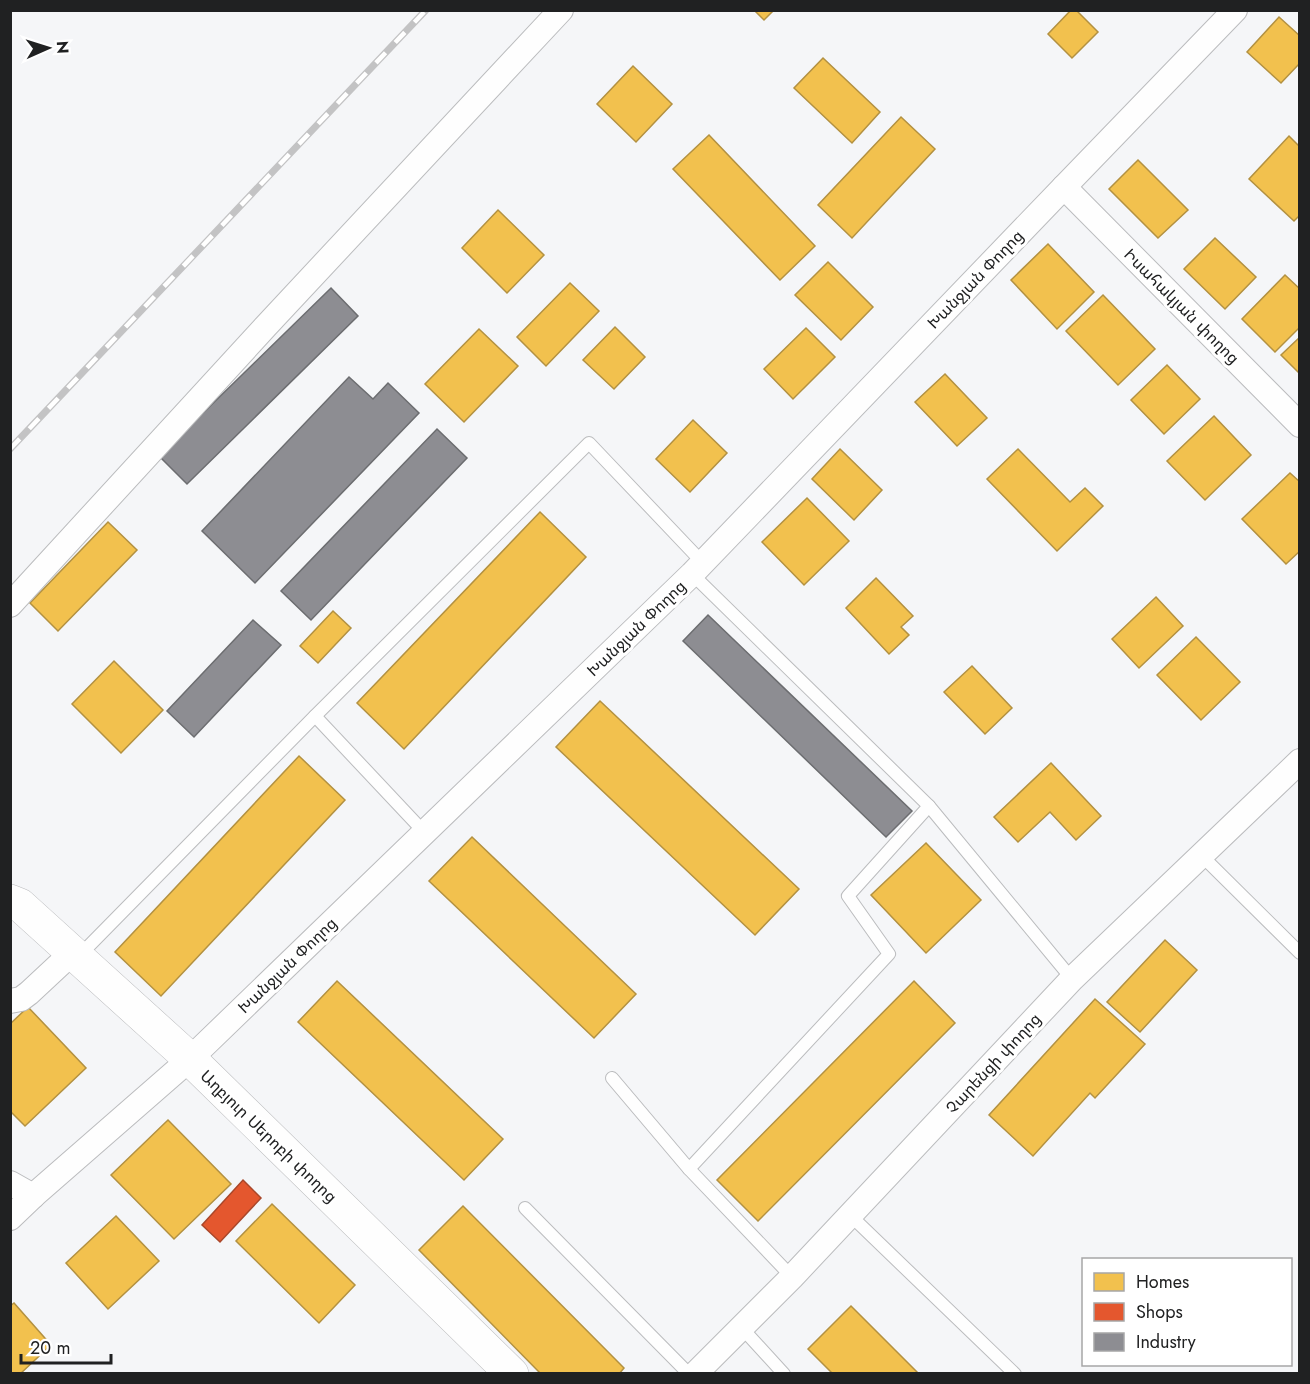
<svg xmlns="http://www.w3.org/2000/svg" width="1310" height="1384" viewBox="0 0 1310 1384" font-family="Jost,'Noto Sans Armenian',sans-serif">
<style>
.homes{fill:#f2c14e;stroke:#b39141;stroke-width:1.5}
.shops{fill:#e4572e;stroke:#a9472a;stroke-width:1.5}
.industry{fill:#8d8d92;stroke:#6c6d70;stroke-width:1.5}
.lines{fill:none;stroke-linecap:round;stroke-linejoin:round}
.service-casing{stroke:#bbbcbe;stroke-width:14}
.minor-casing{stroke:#bbbcbe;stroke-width:26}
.secondary-casing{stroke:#bbbcbe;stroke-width:34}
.service{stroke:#fefefe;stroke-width:12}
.minor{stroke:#fefefe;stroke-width:24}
.secondary{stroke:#fefefe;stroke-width:33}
.rail-casing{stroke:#c3c3c4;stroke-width:7}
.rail{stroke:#fff;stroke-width:4.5;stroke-dasharray:14;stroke-linecap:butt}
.labels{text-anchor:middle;stroke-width:6;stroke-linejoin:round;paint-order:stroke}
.street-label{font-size:16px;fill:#202122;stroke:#fff}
</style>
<rect width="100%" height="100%" fill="#f5f6f8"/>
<g class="homes">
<polygon points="754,10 774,10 764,20"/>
<polygon points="1071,10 1076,10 1098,32 1072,58 1048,34"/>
<polygon points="1279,17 1300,36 1300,63 1281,83 1247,52"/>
<polygon points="823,58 880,112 852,143 794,88"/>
<polygon points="633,66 672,104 636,142 597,104"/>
<polygon points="901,117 935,149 852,238 818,205"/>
<polygon points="709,135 815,246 780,280 673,169"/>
<polygon points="1289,136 1300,147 1300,215 1294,221 1249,179"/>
<polygon points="1138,160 1188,210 1158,238 1109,189"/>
<polygon points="498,210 544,255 507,293 462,248"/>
<polygon points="1215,238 1256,277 1225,309 1184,269"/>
<polygon points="1048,244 1094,292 1057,329 1011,280"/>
<polygon points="828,262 873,307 841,340 795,295"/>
<polygon points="1285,275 1300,289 1300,327 1275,352 1242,319"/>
<polygon points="570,283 599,311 546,366 517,337"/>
<polygon points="1103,295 1155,349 1118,385 1066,331"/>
<polygon points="615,327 645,357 614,389 583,360"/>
<polygon points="806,328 835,357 793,399 764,369"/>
<polygon points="479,329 518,366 464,422 425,384"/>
<polygon points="1300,337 1300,374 1281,355"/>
<polygon points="1167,365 1200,399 1164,434 1131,400"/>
<polygon points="945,374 987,418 957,446 915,402"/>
<polygon points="1214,416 1251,455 1205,500 1167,461"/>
<polygon points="693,420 727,453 690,492 656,459"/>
<polygon points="840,449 882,490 854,520 812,479"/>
<polygon points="1018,449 1070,502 1085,488 1103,506 1057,551 987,479"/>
<polygon points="1290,473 1300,482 1300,551 1286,564 1242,519"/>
<polygon points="807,498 849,541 804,585 762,542"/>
<polygon points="540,512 586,557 404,749 357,703"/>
<polygon points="108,522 137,550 58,631 30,603"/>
<polygon points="876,578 913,616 901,627 909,635 889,654 846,608"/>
<polygon points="1156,597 1183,626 1139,668 1112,639"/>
<polygon points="333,611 351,628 318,663 300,646"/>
<polygon points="1196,637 1240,682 1201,720 1157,675"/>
<polygon points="114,661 163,710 121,753 72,704"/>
<polygon points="972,666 1012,708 985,734 944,692"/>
<polygon points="600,701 799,889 755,935 556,747"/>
<polygon points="299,756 345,800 161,996 115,952"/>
<polygon points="1051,763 1101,816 1076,840 1050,812 1018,842 994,817"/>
<polygon points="472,837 636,994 594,1038 429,881"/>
<polygon points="926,843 981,900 926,953 871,895"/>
<polygon points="1165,940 1197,970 1140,1032 1107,1002"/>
<polygon points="337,981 503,1139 464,1180 298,1022"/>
<polygon points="914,981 955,1023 758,1221 717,1180"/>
<polygon points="1095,999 1145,1044 1095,1098 1090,1093 1033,1156 989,1115"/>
<polygon points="28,1007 86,1068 25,1126 10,1111 10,1024"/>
<polygon points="168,1120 231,1184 174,1239 111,1175"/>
<polygon points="272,1204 355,1285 319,1323 236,1241"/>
<polygon points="463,1206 624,1368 619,1374 541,1374 419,1250"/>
<polygon points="116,1216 159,1261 108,1309 66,1263"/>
<polygon points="14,1303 51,1345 20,1374 10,1374 10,1306"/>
<polygon points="851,1306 919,1374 833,1374 808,1349"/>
</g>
<polygon class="shops" points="243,1180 261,1198 220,1242 202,1225"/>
<g class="industry">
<polygon points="331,288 358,316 187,484 159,456"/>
<polygon points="349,377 373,399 388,383 419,413 255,583 202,531"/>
<polygon points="437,429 467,458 311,620 281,591"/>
<polygon points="708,615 912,811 886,837 683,641"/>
<polygon points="253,620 281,645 194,737 167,711"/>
</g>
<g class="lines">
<g class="service-casing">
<g id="service">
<polyline points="692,574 929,806 848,896 889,954 689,1169 792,1277"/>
<polyline points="315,716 425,833"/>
<polyline points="929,806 1072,979"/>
<polyline points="1201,855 1300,953"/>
<polyline points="79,956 315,716 589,443 703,563"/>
<polyline points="612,1078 689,1169"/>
<polyline points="525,1208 689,1374"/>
<polyline points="850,1215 1015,1374"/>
<polyline points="741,1327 784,1374"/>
</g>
</g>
<g class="minor-casing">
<g id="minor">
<polyline points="1064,187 1300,425"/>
<polyline points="10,605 266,326 561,10"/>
<polyline points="10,1001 21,999 29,993 73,952"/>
<polyline points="10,1183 33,1196"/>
<polyline points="10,1218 33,1196 190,1059 692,574 1064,187 1235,10"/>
<polyline points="695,1374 792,1277 1072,979 1300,761"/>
</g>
</g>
<g class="secondary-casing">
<polyline id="secondary" points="10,901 20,905 190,1059 512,1374"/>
</g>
<use href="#service" class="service"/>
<use href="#minor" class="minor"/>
<use href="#secondary" class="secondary"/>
<g class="rail-casing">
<polyline id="rail" points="10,449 426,10"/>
</g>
<use href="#rail" class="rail"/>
</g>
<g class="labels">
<g class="street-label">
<text transform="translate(975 279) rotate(-46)" y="6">Խանջյան Փողոց</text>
<text transform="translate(1182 306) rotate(45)" y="6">Իսահակյան փողոց</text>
<text transform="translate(636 628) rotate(-44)" y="6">Խանջյան Փողոց</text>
<text transform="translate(287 965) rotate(-44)" y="6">Խանջյան Փողոց</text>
<text transform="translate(993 1063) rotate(-47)" y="6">Չարենցի փողոց</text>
<text transform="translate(269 1136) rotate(44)" y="6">Աղբյուր Սերոբի փողոց</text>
</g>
</g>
<rect width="1310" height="1384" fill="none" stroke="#202122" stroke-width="24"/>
<rect x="1082" y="1258" width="210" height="108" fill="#ffffff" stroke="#a6a6a7" stroke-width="1.5"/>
<rect x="1094" y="1273" width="30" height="18" fill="#f2c14e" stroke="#a6a6a7" stroke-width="1.5"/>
<text x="1136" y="1288" font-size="18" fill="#202122">Homes</text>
<rect x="1094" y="1303" width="30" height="18" fill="#e4572e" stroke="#a6a6a7" stroke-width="1.5"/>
<text x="1136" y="1318" font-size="18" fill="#202122">Shops</text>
<rect x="1094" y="1333" width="30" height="18" fill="#8d8d92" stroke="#a6a6a7" stroke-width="1.5"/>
<text x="1136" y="1348" font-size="18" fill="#202122">Industry</text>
<g transform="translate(48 48) rotate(87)" stroke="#ffffff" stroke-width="4.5" paint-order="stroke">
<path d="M0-4.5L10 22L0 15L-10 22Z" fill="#202122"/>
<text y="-9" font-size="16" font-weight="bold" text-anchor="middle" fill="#202122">N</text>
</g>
<path d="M21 1354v9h90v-9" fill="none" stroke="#202122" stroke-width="3"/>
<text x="30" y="1354" font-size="18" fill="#202122" stroke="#ffffff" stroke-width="4.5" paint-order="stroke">20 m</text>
</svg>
